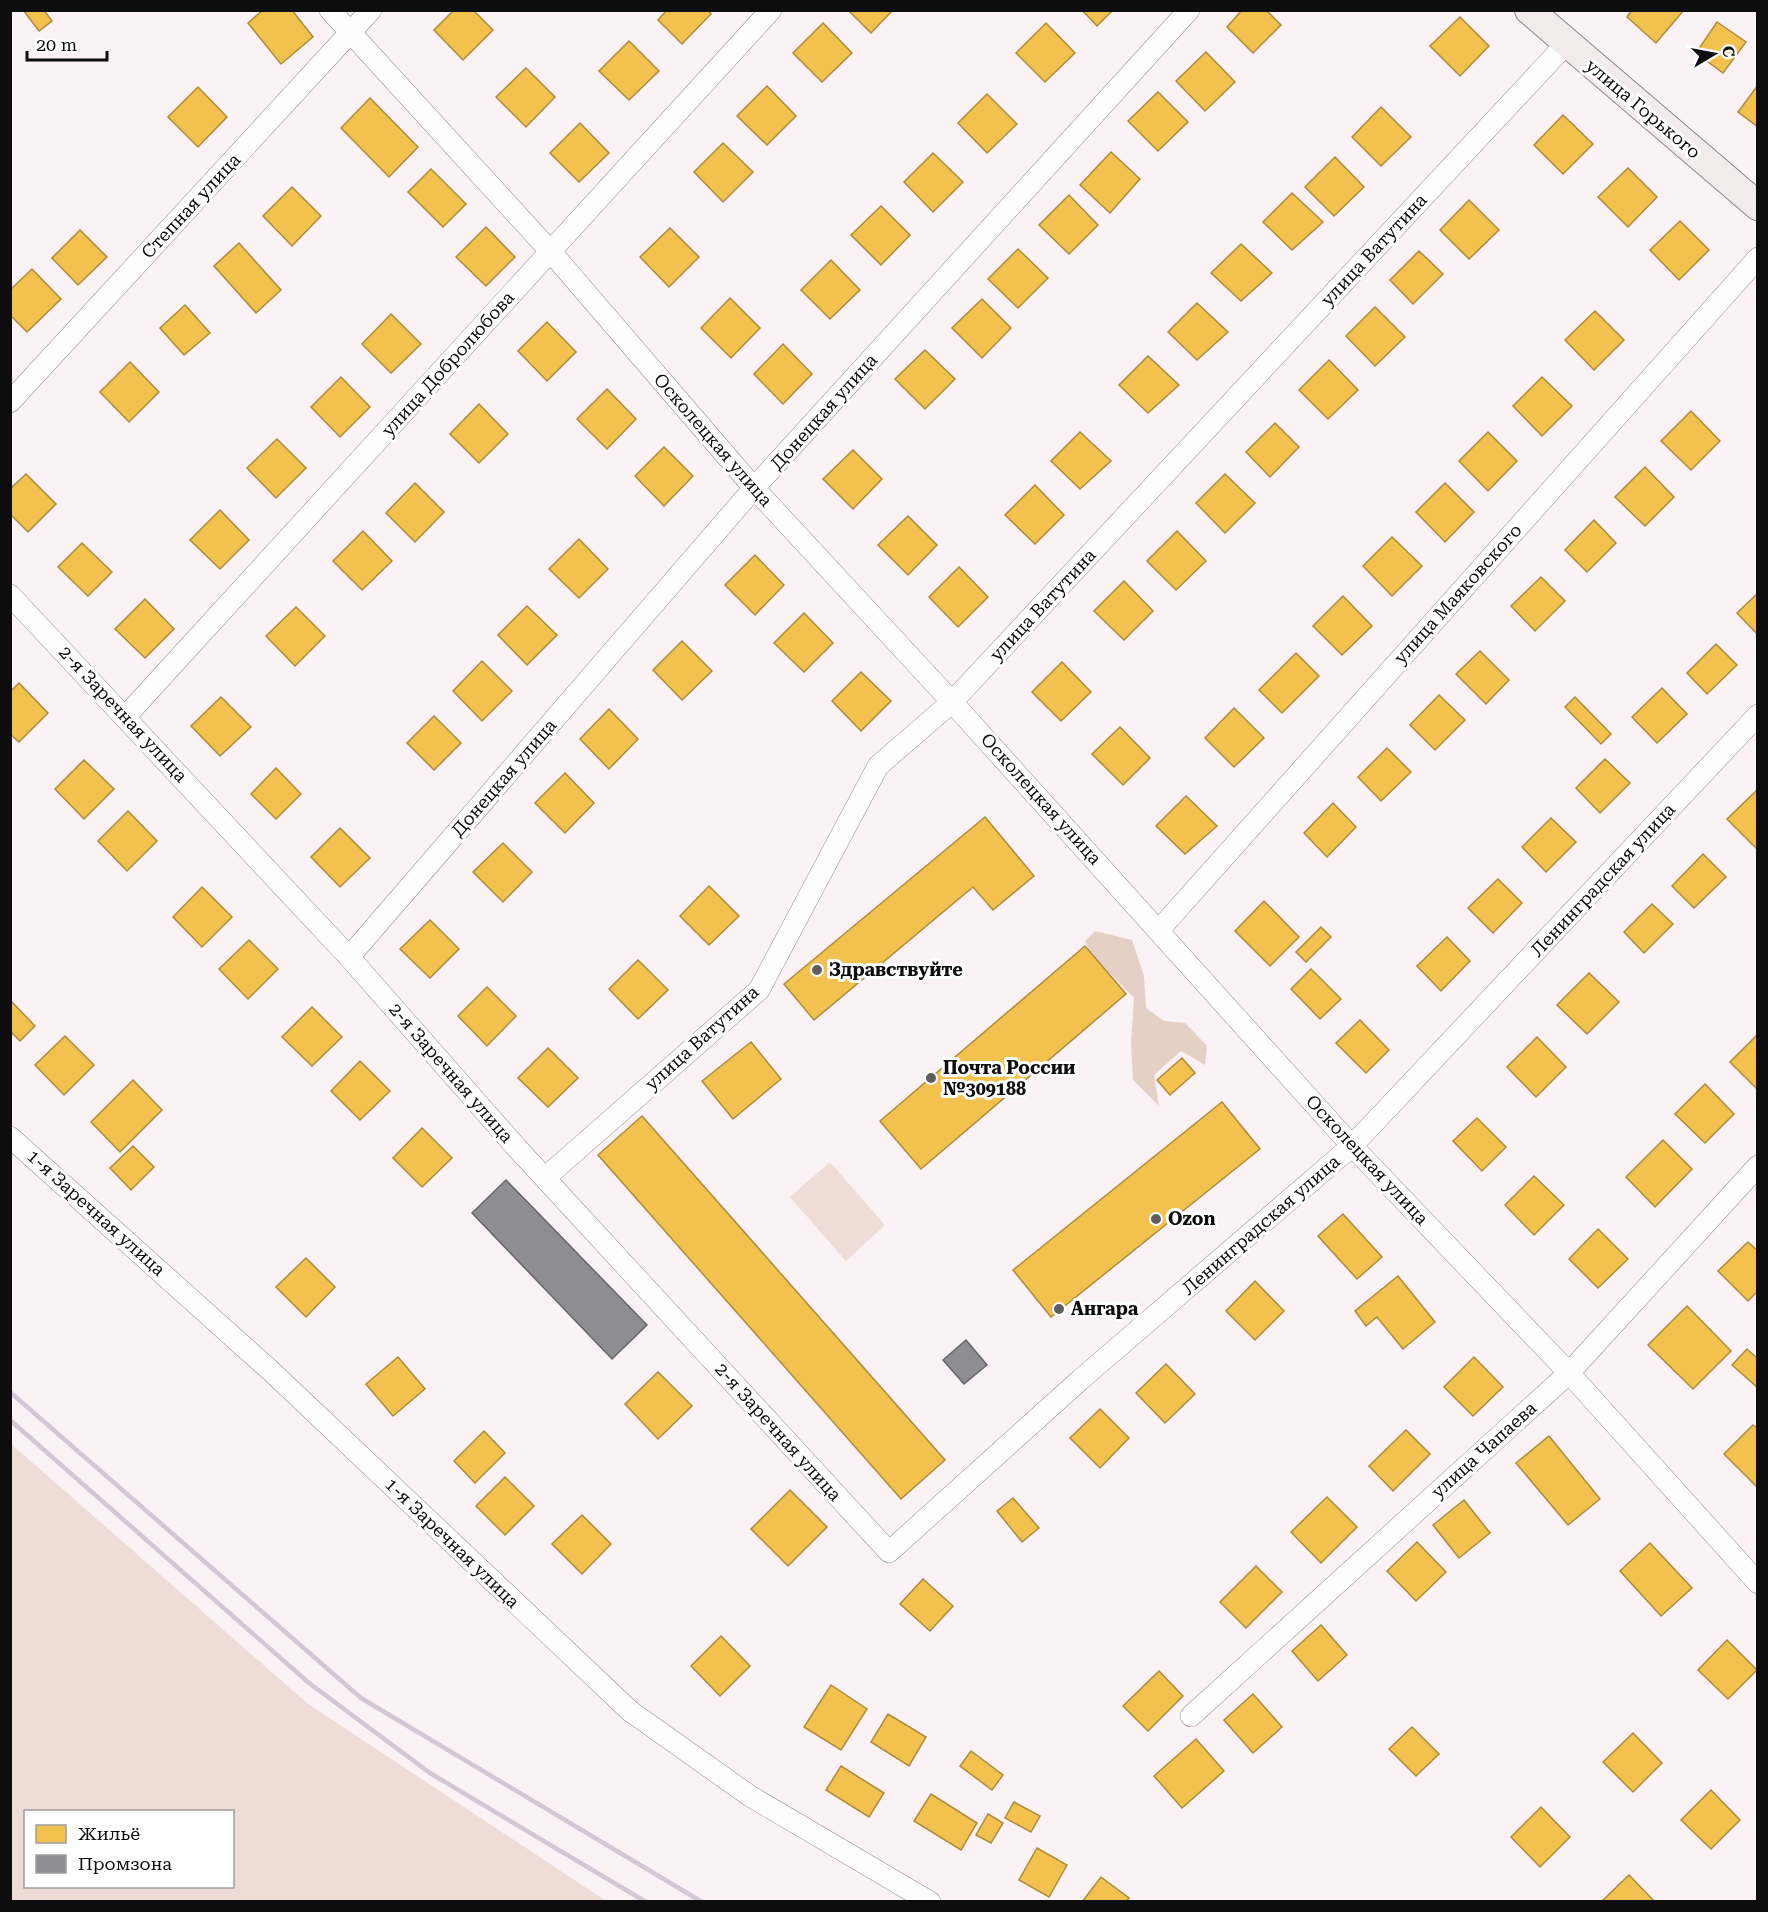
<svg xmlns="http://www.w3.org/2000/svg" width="1768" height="1912" viewBox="0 0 1768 1912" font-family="'Roboto Serif',serif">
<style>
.green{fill:#eedcd6;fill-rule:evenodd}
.forest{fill:#e5d0c5}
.homes{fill:#f2c14e;stroke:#ad8b3a;stroke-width:1.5}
.industry{fill:#8d8d92;stroke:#67676a;stroke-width:1.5}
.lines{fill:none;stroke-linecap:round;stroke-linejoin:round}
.street-casing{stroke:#949091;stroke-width:22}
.secondary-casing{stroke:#8a8788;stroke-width:30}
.street{stroke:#fefdfe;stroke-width:21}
.secondary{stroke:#f3eaec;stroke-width:28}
.rail{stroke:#d3c6d5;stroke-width:4.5}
.poi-dot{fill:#605d5e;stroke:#fff;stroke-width:2}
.labels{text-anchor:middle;stroke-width:6;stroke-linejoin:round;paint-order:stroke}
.street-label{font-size:18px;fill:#0d0d0d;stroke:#fff}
.poi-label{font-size:18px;font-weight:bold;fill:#0d0d0d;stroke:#fff;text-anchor:start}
</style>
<rect width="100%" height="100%" fill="#faf2f5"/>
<g class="green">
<polygon points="830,1162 885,1225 846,1261 790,1197"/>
<path d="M 11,1444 L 307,1703 L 606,1901 L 11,1901 ZM 26,1812 L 232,1812 L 232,1886 L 26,1886 Z"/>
</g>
<polygon class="forest" points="1095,931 1132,940 1144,976 1146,1008 1164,1021 1185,1023 1207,1046 1205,1065 1181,1051 1154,1075 1159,1106 1133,1080 1131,1044 1134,998 1091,954 1085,941"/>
<g class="homes">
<polygon points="23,10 44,10 52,21 39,31"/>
<polygon points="263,10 292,10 313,37 281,64 248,23"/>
<polygon points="454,10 473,10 493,30 463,60 434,30"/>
<polygon points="667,10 708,10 711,14 682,44 658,20"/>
<polygon points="848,10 893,10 871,33"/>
<polygon points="1082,10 1113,10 1097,26"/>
<polygon points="1242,10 1266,10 1281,25 1253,53 1227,27"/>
<polygon points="1632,10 1684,10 1656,43 1627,17"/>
<polygon points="1460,17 1489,46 1460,76 1430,46"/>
<polygon points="1717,22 1746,42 1723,73 1696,53"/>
<polygon points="823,23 852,53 822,82 793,53"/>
<polygon points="1046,23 1075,53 1045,82 1016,53"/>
<polygon points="629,41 659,71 629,100 599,71"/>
<polygon points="1206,52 1235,82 1205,111 1176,81"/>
<polygon points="526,68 555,97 526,127 496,97"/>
<polygon points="1758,85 1758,127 1738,112"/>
<polygon points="767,86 796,116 767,145 737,116"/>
<polygon points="198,87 227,117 198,147 168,117"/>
<polygon points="1158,92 1188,122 1158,151 1128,121"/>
<polygon points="987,94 1017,124 987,153 958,123"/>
<polygon points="370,98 418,147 389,177 341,128"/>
<polygon points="1381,107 1411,137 1381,166 1352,137"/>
<polygon points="1563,115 1593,144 1563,174 1534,145"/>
<polygon points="580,123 609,153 579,182 550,153"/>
<polygon points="723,143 753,172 723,202 694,172"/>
<polygon points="1111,152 1140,179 1110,213 1080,185"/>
<polygon points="933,153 963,182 933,212 904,182"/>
<polygon points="1335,157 1364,187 1334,216 1305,187"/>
<polygon points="1628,168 1657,197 1628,227 1598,197"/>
<polygon points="431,169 466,204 443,227 408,192"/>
<polygon points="292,187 321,216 292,246 263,216"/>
<polygon points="1292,193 1323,222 1292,250 1263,222"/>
<polygon points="1069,195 1098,225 1069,254 1039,225"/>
<polygon points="1469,200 1499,230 1469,259 1440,230"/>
<polygon points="881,206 910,235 881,265 851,235"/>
<polygon points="1680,221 1709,250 1679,280 1650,250"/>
<polygon points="486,227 515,257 486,286 456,257"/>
<polygon points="670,228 699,257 669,287 640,257"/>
<polygon points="80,230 107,257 78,285 52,258"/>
<polygon points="239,243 281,290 256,313 214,266"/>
<polygon points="1241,244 1272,273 1241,301 1211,273"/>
<polygon points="1018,249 1048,278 1018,308 988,279"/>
<polygon points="1419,251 1443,274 1413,304 1390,280"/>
<polygon points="831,260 860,290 830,319 801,290"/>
<polygon points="32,269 61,299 27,332 10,315 10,290"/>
<polygon points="730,298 760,328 731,358 701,328"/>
<polygon points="982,299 1011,328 982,358 952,328"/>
<polygon points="1197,303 1228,332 1197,360 1168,332"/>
<polygon points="185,305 210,333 184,355 160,328"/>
<polygon points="1375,307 1405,337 1375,366 1346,336"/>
<polygon points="1595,311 1624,340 1594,370 1565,340"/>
<polygon points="391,314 421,344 391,373 362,344"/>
<polygon points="547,322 576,352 547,381 518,351"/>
<polygon points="783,344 812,374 783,404 754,374"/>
<polygon points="925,350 955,379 925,409 895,379"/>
<polygon points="1148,356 1179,385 1148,413 1119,385"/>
<polygon points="1329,360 1358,390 1328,419 1299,390"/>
<polygon points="130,362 159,392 129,422 100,392"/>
<polygon points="341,377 370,407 340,437 311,407"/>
<polygon points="1542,377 1572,406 1542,436 1513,406"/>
<polygon points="607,389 636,419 607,449 577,419"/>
<polygon points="479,404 508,434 479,463 450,434"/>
<polygon points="1691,411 1720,441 1691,470 1661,441"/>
<polygon points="1275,423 1299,447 1270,477 1246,452"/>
<polygon points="1080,432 1111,461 1080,489 1051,461"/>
<polygon points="1488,432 1517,461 1488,491 1459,461"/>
<polygon points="277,439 306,468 276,498 247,468"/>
<polygon points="664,447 693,476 664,506 635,476"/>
<polygon points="853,450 882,479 853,509 823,479"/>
<polygon points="1645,467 1674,497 1645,526 1615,497"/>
<polygon points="26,474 56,504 28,532 10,514 10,489"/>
<polygon points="1225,474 1255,503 1225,533 1196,503"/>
<polygon points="415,483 444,512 415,542 386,513"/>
<polygon points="1445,483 1474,512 1445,542 1416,512"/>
<polygon points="1035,485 1064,515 1035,544 1005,515"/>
<polygon points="220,510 249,540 220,569 190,540"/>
<polygon points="908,516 937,545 908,575 878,545"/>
<polygon points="1594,520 1616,543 1587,572 1565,550"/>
<polygon points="363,531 392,561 362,590 333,561"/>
<polygon points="1177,531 1206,561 1176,590 1147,561"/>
<polygon points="1392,537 1422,566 1392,596 1363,566"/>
<polygon points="579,539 608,569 579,598 549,569"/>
<polygon points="82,543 112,572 88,596 58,567"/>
<polygon points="755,555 784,585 755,615 725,585"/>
<polygon points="959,567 988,597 958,627 929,597"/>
<polygon points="1541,577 1565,601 1535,631 1511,606"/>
<polygon points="1124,581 1153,611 1124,640 1094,611"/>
<polygon points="1758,593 1758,635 1737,613"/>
<polygon points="1343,596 1372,626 1342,655 1313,626"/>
<polygon points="145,599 174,629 145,658 115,629"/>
<polygon points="527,606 557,635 527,665 498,635"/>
<polygon points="296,607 325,636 295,666 266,636"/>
<polygon points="804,613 833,643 804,672 774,643"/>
<polygon points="682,641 712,671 682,700 653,670"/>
<polygon points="1716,644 1737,665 1707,694 1687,673"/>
<polygon points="1480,651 1509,680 1486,704 1456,674"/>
<polygon points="1296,653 1319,676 1282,713 1259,690"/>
<polygon points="482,661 512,691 482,721 453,691"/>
<polygon points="1062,662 1091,692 1061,721 1032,692"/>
<polygon points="861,672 891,701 861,731 832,701"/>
<polygon points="19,683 48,713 19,742 10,734 10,692"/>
<polygon points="1662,688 1687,714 1657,743 1632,717"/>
<polygon points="1439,695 1465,720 1435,750 1410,725"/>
<polygon points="221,697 251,727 220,756 191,726"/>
<polygon points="1575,697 1611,734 1601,744 1565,707"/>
<polygon points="1234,708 1264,738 1234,767 1205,738"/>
<polygon points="609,709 638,739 609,769 580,739"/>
<polygon points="434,716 461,743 434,770 407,743"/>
<polygon points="1120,727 1150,758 1123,785 1092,754"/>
<polygon points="1387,748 1411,772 1381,801 1358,777"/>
<polygon points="1605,759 1630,783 1600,813 1576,788"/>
<polygon points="84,760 114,789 84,819 55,789"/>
<polygon points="276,768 301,794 276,819 251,794"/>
<polygon points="565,773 594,803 565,833 535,803"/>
<polygon points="1756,791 1758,793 1757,849 1727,819"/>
<polygon points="1186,796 1217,826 1185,854 1156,826"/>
<polygon points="1333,803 1356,827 1327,857 1304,833"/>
<polygon points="128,811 157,841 127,871 98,841"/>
<polygon points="985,817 1034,876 993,910 973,887 814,1020 784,984"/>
<polygon points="1551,818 1576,842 1546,872 1522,847"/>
<polygon points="340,828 370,858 340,887 311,857"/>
<polygon points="503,843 532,872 503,902 473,872"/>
<polygon points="1703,854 1726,877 1694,908 1672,886"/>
<polygon points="1498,879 1522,903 1493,933 1468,908"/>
<polygon points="709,886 739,916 709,945 680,916"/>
<polygon points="202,887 232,917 202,947 173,917"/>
<polygon points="1264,901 1299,937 1270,966 1235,931"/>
<polygon points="1652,904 1673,924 1644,953 1624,932"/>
<polygon points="430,920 459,949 430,978 400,949"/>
<polygon points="1321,927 1331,937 1306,962 1296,952"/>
<polygon points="1447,937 1470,961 1441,991 1417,966"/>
<polygon points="249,940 278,969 248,999 219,969"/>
<polygon points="1085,946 1126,994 921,1169 880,1121"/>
<polygon points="638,960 668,990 638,1019 609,989"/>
<polygon points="1311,969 1341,999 1320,1019 1291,989"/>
<polygon points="1589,973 1619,1002 1587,1034 1557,1005"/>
<polygon points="487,987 516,1016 487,1046 458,1016"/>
<polygon points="10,1000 35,1026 20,1041 10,1031"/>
<polygon points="312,1007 342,1037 312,1066 282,1037"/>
<polygon points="1360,1020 1389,1050 1366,1073 1336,1043"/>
<polygon points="1758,1034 1758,1090 1730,1062"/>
<polygon points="65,1036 94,1065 64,1095 35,1065"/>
<polygon points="1537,1037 1566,1067 1536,1097 1507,1067"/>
<polygon points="751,1042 781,1079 733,1119 702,1081"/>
<polygon points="548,1048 578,1078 548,1107 518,1078"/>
<polygon points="1182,1058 1195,1073 1170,1095 1157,1080"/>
<polygon points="360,1061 390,1091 360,1120 331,1091"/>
<polygon points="133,1080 162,1110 120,1152 91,1122"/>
<polygon points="1705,1084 1734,1114 1705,1143 1675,1114"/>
<polygon points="1222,1102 1260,1149 1051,1317 1013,1270"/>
<polygon points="642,1116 945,1460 901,1499 598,1155"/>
<polygon points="1477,1118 1506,1147 1482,1171 1453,1141"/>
<polygon points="422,1128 452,1158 422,1187 393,1158"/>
<polygon points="1663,1140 1692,1169 1655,1207 1626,1177"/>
<polygon points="133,1146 154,1167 131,1190 110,1168"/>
<polygon points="1534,1176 1564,1205 1534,1235 1505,1205"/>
<polygon points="1343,1214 1382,1257 1357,1279 1318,1236"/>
<polygon points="1598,1229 1628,1259 1598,1288 1569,1259"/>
<polygon points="1748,1242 1758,1251 1758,1291 1748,1301 1718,1271"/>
<polygon points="306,1258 335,1287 306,1317 276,1287"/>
<polygon points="1398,1276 1435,1322 1403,1349 1377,1317 1366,1326 1355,1311"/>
<polygon points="1255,1281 1284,1311 1255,1340 1226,1311"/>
<polygon points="1687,1306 1731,1351 1693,1389 1648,1345"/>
<polygon points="1747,1349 1758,1359 1758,1388 1732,1365"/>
<polygon points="398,1357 425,1389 393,1416 366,1384"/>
<polygon points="1474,1357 1503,1387 1473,1416 1444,1387"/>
<polygon points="1166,1364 1195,1394 1165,1423 1136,1393"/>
<polygon points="658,1372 692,1406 658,1439 625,1404"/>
<polygon points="1100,1409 1129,1438 1100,1468 1070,1438"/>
<polygon points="1753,1425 1758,1429 1758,1488 1724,1454"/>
<polygon points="1406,1430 1430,1454 1393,1491 1369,1466"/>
<polygon points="484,1431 505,1453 475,1483 454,1461"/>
<polygon points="1549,1436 1600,1499 1568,1525 1516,1463"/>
<polygon points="505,1477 534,1506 505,1535 476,1506"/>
<polygon points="790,1490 827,1527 788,1566 751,1529"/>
<polygon points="1327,1497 1357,1527 1321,1563 1291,1532"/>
<polygon points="1013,1498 1039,1528 1022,1542 997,1511"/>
<polygon points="1464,1500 1490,1533 1459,1558 1433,1525"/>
<polygon points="582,1515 611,1544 582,1574 552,1544"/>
<polygon points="1417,1542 1446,1572 1416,1601 1387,1571"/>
<polygon points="1650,1543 1692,1588 1661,1616 1620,1571"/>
<polygon points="1256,1566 1282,1592 1246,1628 1220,1602"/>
<polygon points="923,1579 953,1606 930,1631 900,1604"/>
<polygon points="1321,1625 1347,1655 1318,1681 1292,1651"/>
<polygon points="721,1636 750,1666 720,1696 691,1666"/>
<polygon points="1727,1640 1757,1670 1728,1699 1698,1670"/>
<polygon points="1159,1671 1183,1696 1148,1731 1123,1706"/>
<polygon points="831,1685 867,1709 841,1750 804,1727"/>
<polygon points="1253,1694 1282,1727 1253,1753 1224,1720"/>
<polygon points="888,1714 926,1737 909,1766 871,1742"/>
<polygon points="1412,1727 1439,1754 1416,1776 1389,1749"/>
<polygon points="1633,1733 1662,1763 1633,1792 1603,1762"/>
<polygon points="1196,1739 1224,1771 1182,1808 1154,1776"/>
<polygon points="971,1751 1003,1775 992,1790 960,1766"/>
<polygon points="841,1766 884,1793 869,1817 826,1790"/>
<polygon points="1711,1790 1740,1820 1711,1849 1681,1820"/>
<polygon points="931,1794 977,1823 961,1850 914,1821"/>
<polygon points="1014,1802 1040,1816 1031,1832 1005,1818"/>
<polygon points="1541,1807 1570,1837 1540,1867 1511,1837"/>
<polygon points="988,1814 1003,1823 991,1843 976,1835"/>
<polygon points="1037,1848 1067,1865 1049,1897 1019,1880"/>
<polygon points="1629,1875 1655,1902 1601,1902"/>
<polygon points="1101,1877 1129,1898 1126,1902 1082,1902"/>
</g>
<g class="industry">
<polygon points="506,1180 647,1325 612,1359 472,1213"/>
<polygon points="966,1340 987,1365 964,1384 943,1360"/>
</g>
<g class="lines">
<g class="street-casing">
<g id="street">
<polyline points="330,10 551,252 754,488 952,702 1352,1146 1569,1373 1758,1583"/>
<polyline points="10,402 371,10"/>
<polyline points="10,595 349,957 517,1148 889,1552 1080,1380 1352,1146 1758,715"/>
<polyline points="126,716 771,10"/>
<polyline points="1159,930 1758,258"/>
<polyline points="349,957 754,488 1189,10"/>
<polyline points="10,1137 272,1372 630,1711 750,1796 930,1902"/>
<polyline points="546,1177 759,990 878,766 952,702 1566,44"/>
<polyline points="1191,1716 1569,1373 1758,1166"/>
</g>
</g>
<g class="secondary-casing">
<polyline id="secondary" points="1529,10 1758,206"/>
</g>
<use href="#street" class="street"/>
<use href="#secondary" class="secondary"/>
<g class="rail">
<polyline points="10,1392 361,1698 702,1902"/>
<polyline points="10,1420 309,1683 430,1773 646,1902"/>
</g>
</g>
<g class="poi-dot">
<circle cx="817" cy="970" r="6"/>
<circle cx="931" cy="1078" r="6"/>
<circle cx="1156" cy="1219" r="6"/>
<circle cx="1059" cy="1309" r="6"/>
</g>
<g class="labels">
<g class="street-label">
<text transform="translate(1643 109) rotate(40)" y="6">улица Горького</text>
<text transform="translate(191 206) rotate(-47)" y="6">Степная улица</text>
<text transform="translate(1374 250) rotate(-47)" y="6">улица Ватутина</text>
<text transform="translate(448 364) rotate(-48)" y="6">улица Добролюбова</text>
<text transform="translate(824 412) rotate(-48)" y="6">Донецкая улица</text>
<text transform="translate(713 440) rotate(49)" y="6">Осколецкая улица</text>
<text transform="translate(1458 594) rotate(-48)" y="6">улица Маяковского</text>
<text transform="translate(1043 605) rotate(-47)" y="6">улица Ватутина</text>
<text transform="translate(123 714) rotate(47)" y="6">2-я Заречная улица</text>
<text transform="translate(504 778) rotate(-49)" y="6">Донецкая улица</text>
<text transform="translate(1041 799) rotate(48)" y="6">Осколецкая улица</text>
<text transform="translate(1603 880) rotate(-47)" y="6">Ленинградская улица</text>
<text transform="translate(702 1038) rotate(-42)" y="6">улица Ватутина</text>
<text transform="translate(451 1073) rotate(49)" y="6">2-я Заречная улица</text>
<text transform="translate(1367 1160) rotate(47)" y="6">Осколецкая улица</text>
<text transform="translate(96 1213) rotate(42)" y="6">1-я Заречная улица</text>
<text transform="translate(1261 1225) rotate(-41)" y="6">Ленинградская улица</text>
<text transform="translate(778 1432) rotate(48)" y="6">2-я Заречная улица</text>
<text transform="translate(1484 1450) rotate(-42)" y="6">улица Чапаева</text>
<text transform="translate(452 1543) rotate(44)" y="6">1-я Заречная улица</text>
</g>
<g class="poi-label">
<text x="829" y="976">Здравствуйте</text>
<text x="943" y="1074">Почта России<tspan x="943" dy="21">№309188</tspan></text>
<text x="1168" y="1225">Ozon</text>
<text x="1071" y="1315">Ангара</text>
</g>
</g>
<rect width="1768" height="1912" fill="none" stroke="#0d0d0d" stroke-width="24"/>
<rect x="24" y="1810" width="210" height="78" fill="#ffffff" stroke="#9e9e9e" stroke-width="1.5"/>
<rect x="36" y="1825" width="30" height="18" fill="#f2c14e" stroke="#9e9e9e" stroke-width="1.5"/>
<text x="78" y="1840" font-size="18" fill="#0d0d0d">Жильё</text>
<rect x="36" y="1855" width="30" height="18" fill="#8d8d92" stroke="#9e9e9e" stroke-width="1.5"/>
<text x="78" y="1870" font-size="18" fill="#0d0d0d">Промзона</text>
<g transform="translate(1714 54) rotate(80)" stroke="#ffffff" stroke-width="4.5" paint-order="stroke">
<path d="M0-4.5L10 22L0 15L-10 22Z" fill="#0d0d0d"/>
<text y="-9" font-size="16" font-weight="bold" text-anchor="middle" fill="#0d0d0d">С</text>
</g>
<path d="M27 51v9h80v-9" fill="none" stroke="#0d0d0d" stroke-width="3"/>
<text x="36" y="51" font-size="18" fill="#0d0d0d" stroke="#ffffff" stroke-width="4.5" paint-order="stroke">20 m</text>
</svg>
